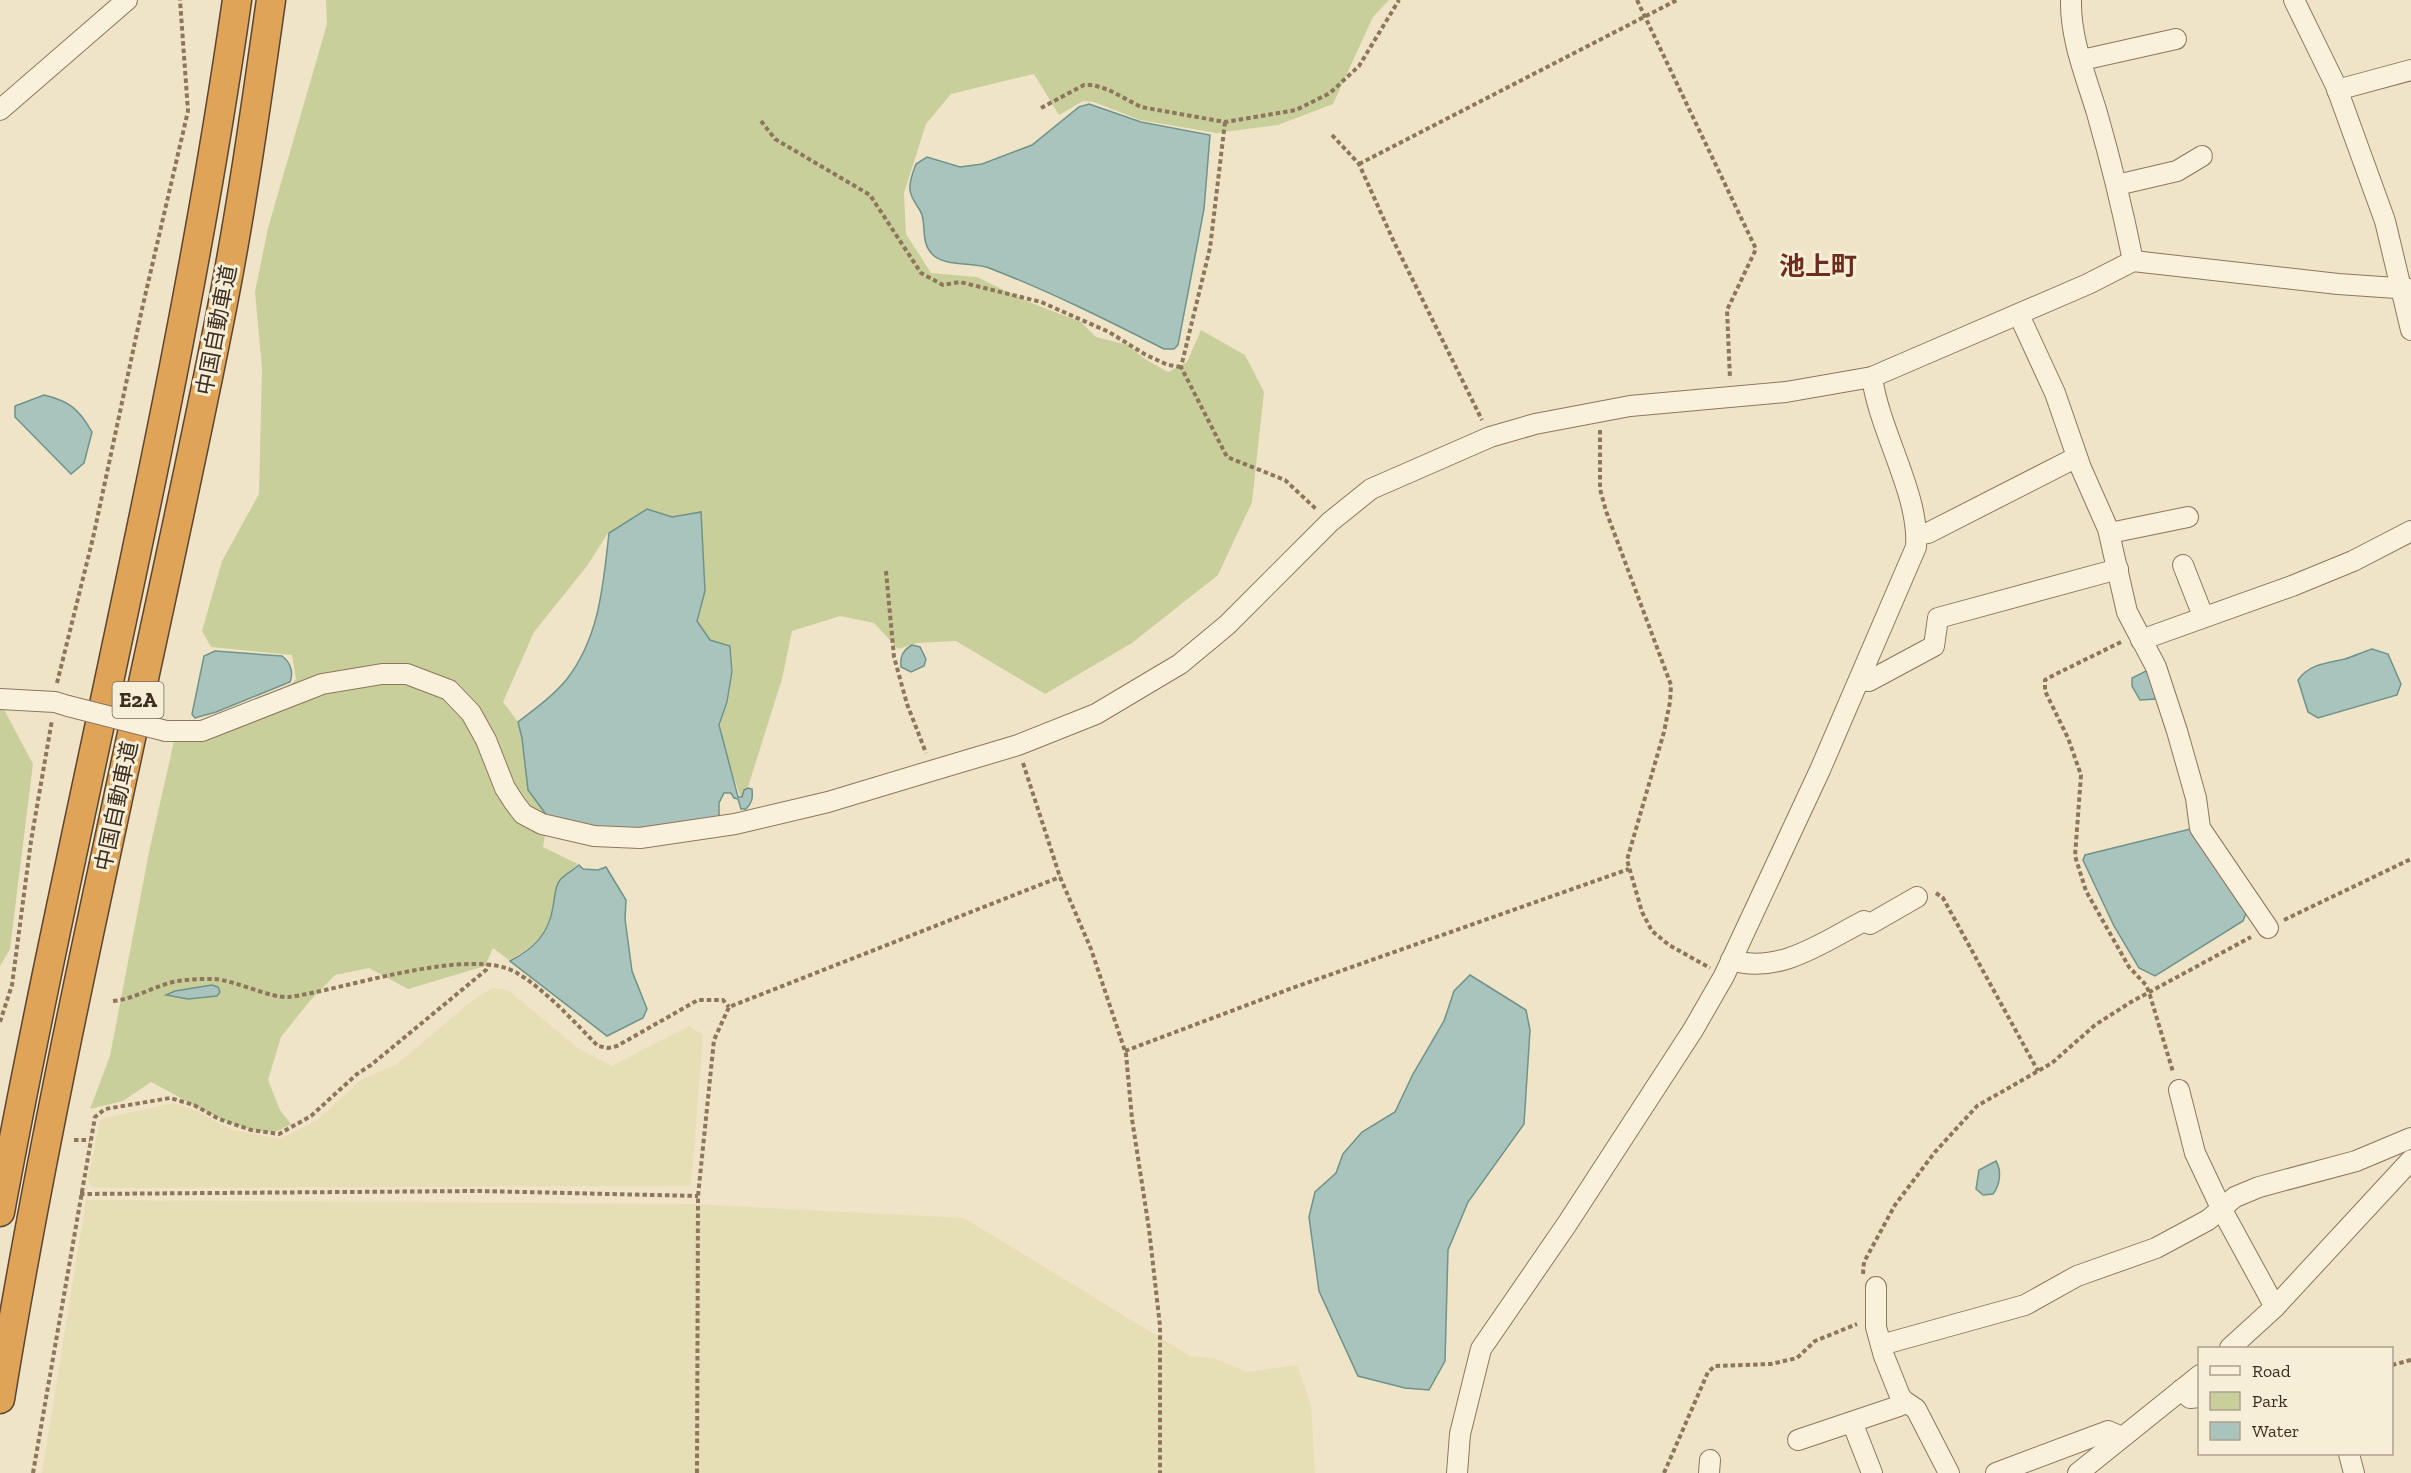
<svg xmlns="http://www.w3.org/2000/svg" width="2411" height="1473" viewBox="0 0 2411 1473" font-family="'Zilla Slab','Noto Sans JP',serif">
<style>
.farmland{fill:#e6deb5}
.green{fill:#c9cf9b}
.water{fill:#a9c4bc;stroke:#6f938a;stroke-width:1.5}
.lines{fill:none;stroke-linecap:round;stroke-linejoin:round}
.minor-casing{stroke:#8d765c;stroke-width:22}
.highway-casing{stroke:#5b4430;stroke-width:31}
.path{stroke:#8d765c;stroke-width:4;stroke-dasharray:4.5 3;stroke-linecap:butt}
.minor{stroke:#faf1dc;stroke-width:20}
.highway{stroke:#e0a458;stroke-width:28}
.minor-bridge-casing{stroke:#8d765c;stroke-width:22;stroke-linecap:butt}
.minor-bridge{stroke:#faf1dc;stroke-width:20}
.labels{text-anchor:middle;stroke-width:6;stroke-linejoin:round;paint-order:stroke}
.shield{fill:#f7eed8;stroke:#756857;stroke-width:1.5}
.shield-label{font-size:21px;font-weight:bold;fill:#3d2e20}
.street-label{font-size:22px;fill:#3d2e20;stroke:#f7eed8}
.quarter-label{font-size:26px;font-weight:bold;fill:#6b2e1e;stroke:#f7eed8}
</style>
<rect width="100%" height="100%" fill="#f0e4c8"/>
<g class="farmland">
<polygon points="492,988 508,990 579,1049 612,1066 689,1026 703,1035 691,1186 101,1188 91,1186 88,1179 100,1120 104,1118 174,1103 194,1110 232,1130 281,1139 317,1120 362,1079 396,1065 469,1003"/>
<polygon points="86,1200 691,1204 964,1218 1190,1356 1214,1358 1247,1372 1297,1365 1311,1406 1315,1473 42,1473"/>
</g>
<g class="green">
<path d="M 326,0 L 1389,0 L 1373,17 L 1333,104 L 1278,125 L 1216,133 L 1140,120 L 1094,102 L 1083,101 L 1059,115 L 1034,74 L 951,94 L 926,124 L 904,193 L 906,234 L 931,273 L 977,277 L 1024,300 L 1081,322 L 1096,337 L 1128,345 L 1145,359 L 1168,372 L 1187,362 L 1201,330 L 1245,355 L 1264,392 L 1252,502 L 1218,575 L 1132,643 L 1045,694 L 956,641 L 917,643 L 898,649 L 874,623 L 840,616 L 792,631 L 782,679 L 748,787 L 741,798 L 724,749 L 720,725 L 728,702 L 733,672 L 731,646 L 710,640 L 697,621 L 705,591 L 701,512 L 672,517 L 647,509 L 608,533 L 587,566 L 534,632 L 503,702 L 518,722 L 522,738 L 528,790 L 548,817 L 543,847 L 578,864 C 571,870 562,875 558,884 C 554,891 555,899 553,907 C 548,934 532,948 509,960 L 493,948 L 485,966 L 408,989 L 369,968 L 335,975 L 309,1002 L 281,1037 L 268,1080 L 280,1110 L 291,1124 C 286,1127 279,1131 273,1132 C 235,1133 185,1099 151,1082 L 123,1101 L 90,1109 L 110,1056 L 149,852 L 174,741 L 190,737 L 216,736 L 263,719 L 296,679 L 292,655 L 211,647 L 202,631 L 222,561 L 259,494 L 262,368 L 255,292 L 268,228 L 327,24 Z"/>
<polygon points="0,702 33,764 10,949 0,966"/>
</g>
<g class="water">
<path d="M 1089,104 L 1141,122 L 1210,135 L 1204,209 L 1178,345 L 1174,349 L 1164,349 C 1107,320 1049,291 989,268 C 973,262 944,267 932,254 C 921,242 926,229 922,215 C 919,206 911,200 910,190 C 909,181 913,172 916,164 L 927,157 L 960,167 L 982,164 L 1032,145 L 1079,107 Z"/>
<path d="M 44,395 C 69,401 79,409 92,432 L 84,463 L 71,474 L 15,417 L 15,406 Z"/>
<path d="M 647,509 L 672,517 L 701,512 L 705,591 L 697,621 L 710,640 L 730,646 L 732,672 L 727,702 L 719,725 L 738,797 L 742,797 L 744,790 L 748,788 L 752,789 C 753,798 752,803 746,809 L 741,809 L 738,799 L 734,798 L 731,793 L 724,793 L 719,803 L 719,818 L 674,833 L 578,828 L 548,817 L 528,790 L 522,738 L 518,722 C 535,709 553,696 567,679 C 600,636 603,585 609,533 Z"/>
<path d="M 912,645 L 920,647 L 926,659 L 924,666 L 911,672 L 901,667 C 900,657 902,651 912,645 Z"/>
<path d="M 2372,649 L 2388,654 L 2401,684 L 2397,695 L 2318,718 L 2308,712 L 2298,680 C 2309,664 2327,663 2345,659 C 2354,656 2363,652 2372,649 Z"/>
<path d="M 215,651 L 282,656 C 290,662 294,672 290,682 L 216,712 L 195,718 L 192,714 L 204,656 Z"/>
<polygon points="2146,671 2150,672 2156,699 2140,700 2132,686 2132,678"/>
<polygon points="2190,829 2246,913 2243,921 2155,976 2139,968 2114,926 2083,860 2085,855"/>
<path d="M 579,865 L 583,869 L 598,870 L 606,867 L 626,900 L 625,919 L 632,971 L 647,1009 L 643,1018 L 607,1036 L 510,961 C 533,949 549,934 553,907 C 555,898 554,888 560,880 C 565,874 573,870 579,865 Z"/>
<polygon points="1470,975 1526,1010 1530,1030 1524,1124 1468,1202 1448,1250 1445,1361 1429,1390 1405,1388 1358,1376 1319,1291 1309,1217 1315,1192 1336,1173 1343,1154 1362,1132 1395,1112 1413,1074 1444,1021 1454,991"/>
<polygon points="212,985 218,987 220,992 217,996 188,999 166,995 175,991"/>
<path d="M 1996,1161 C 2002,1171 2000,1185 1993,1194 L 1983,1195 L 1976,1189 L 1979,1170 Z"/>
</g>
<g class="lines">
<g class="minor-casing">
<g id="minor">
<path d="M 2071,0 C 2070,38 2086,77 2097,113 C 2111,162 2123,211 2133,261"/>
<polyline points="2294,0 2336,86 2385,221 2411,330"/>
<polyline points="2082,60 2176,39"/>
<polyline points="2337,90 2411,70"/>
<polyline points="0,110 127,0"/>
<polyline points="2117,185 2177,171 2202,156"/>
<polyline points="2019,315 2055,393 2081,468 2108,529 2127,612 2156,667 2177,731 2196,798 2200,828 2268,928"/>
<polyline points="2110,533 2188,517"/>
<polyline points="1917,535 1928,533 2077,457"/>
<polyline points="2183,565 2203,616"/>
<polyline points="2141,640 2292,586 2353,561 2411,531"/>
<polyline points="1860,680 1869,681 1934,646 1938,618 2118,569"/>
<polyline points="0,699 55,702 68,706"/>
<polyline points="166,731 202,731 322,684 382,674 407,674 449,690 471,713 486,740 505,788 514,802 523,814 542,824 594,836 640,838 735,824 828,802 931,771 1018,745 1096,714 1180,664 1227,625 1330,522 1371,489 1490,437 1535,424 1630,406 1786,392 1872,377 2088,284 2133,261 2338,284 2411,289"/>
<path d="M 1731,960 C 1779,975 1823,942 1864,921 L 1870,924 L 1917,897"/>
<polyline points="2179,1090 2195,1153 2222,1210 2275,1307"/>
<polyline points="1876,1287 1876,1327 1884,1356 1900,1396 1904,1401 1916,1409 1949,1473"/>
<polyline points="1881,1345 2025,1305 2077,1276 2156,1248 2208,1220 2235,1197 2259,1187 2356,1161 2411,1138"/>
<polyline points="2230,1348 2275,1307 2411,1160"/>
<polyline points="2181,1390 2190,1398 2200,1397"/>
<polyline points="1852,1422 1872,1473"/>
<polyline points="1798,1440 1899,1406 1904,1401"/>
<polyline points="2349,1454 2354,1473"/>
<path d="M 1457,1473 L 1460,1434 L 1481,1349 L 1567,1224 L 1693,1030 L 1724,976 L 1820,770 L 1916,547 C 1920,495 1879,431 1872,377"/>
<polyline points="1709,1473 1710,1460"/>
<polyline points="1996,1473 2108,1431 2122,1437"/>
<polyline points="2078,1473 2200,1375"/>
</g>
</g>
<g class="highway-casing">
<g id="highway">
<path d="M 0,1212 C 75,807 179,407 237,0"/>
<path d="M 0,1399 C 59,1036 148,679 220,318 C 241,213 256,106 271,0"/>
</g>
</g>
<g class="path">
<polyline points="1637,0 1756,249 1727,310 1730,379"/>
<polyline points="1041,108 1084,85 1093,85 1109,90 1141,107 1225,122 1296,110 1330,93 1359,66 1399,0"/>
<polyline points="761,121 775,139 870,195 921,273 943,285 960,282 1041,302 1109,332 1146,355 1168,365 1181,367"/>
<polyline points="1225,122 1210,248 1181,367 1227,457 1285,480 1316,509"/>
<polyline points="1332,135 1359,164 1394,242 1482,420"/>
<polyline points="1359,164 1677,0"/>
<polyline points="1600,430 1600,489 1606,511 1671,685 1670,702 1664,732 1627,860 1642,912 1652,931 1669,945 1710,968"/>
<polyline points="886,571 894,657 907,704 926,753"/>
<polyline points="2121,642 2054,675 2045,680 2045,691 2068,738 2081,775 2075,856 2086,891 2129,967 2146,985 2149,992 2173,1072"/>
<polyline points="57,683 93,538 142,309 188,111 180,0"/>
<polyline points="1023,763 1060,877 1091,949 1126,1054 1132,1119 1149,1229 1160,1326 1160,1473"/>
<polyline points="1936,893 1943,898 2038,1071"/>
<polyline points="2284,920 2411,859"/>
<path d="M 113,1001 C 133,999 149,989 169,983 C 183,979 199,979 214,979 C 234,980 273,999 289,997 C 343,990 471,945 517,973 C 547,991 573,1021 598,1046 L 608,1048 L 617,1046 L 698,1000 L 723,1000 L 729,1007"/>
<polyline points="0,1022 12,985 31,841 52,720"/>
<polyline points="1125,1051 1295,987 1629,869"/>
<polyline points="74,1140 90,1140"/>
<polyline points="80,1194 479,1191 698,1196"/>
<polyline points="1863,1274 1864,1262 1895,1205 1935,1152 1977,1106 2052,1063 2095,1025 2131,1002 2251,937"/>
<polyline points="2392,1365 2411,1360"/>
<polyline points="33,1473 95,1117 105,1109 170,1098 194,1105 219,1119 251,1130 279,1134 311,1116 357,1074 371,1065 486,970 488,964"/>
<polyline points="697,1473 698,1196 714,1040 729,1007 1060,877"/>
<polyline points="1664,1473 1708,1372 1715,1366 1771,1364 1797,1358 1815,1341 1857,1324"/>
</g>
<use href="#minor" class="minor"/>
<use href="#highway" class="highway"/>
<g class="minor-bridge-casing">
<polyline id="minor-bridge" points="68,706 166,731"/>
</g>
<use href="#minor-bridge" class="minor-bridge"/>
</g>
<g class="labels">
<rect class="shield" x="112.5" y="682" width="51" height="36" rx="4.5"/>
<g class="shield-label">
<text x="138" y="707">E2A</text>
</g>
<g class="street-label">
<text transform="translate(216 330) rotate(-79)" y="8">中国自動車道</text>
<text transform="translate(116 806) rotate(-78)" y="8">中国自動車道</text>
</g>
<g class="quarter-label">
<text x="1818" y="275">池上町</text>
</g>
</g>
<rect x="2198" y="1347" width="195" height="108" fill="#f7eed8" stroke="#ada18e" stroke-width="1.5"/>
<rect x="2210" y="1366" width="30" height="9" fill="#faf1dc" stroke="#ada18e" stroke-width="1.5"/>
<text x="2252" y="1377" font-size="18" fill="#3d2e20">Road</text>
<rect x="2210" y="1392" width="30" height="18" fill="#c9cf9b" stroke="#ada18e" stroke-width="1.5"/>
<text x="2252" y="1407" font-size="18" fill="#3d2e20">Park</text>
<rect x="2210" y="1422" width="30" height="18" fill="#a9c4bc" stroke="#ada18e" stroke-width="1.5"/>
<text x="2252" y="1437" font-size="18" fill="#3d2e20">Water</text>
</svg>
